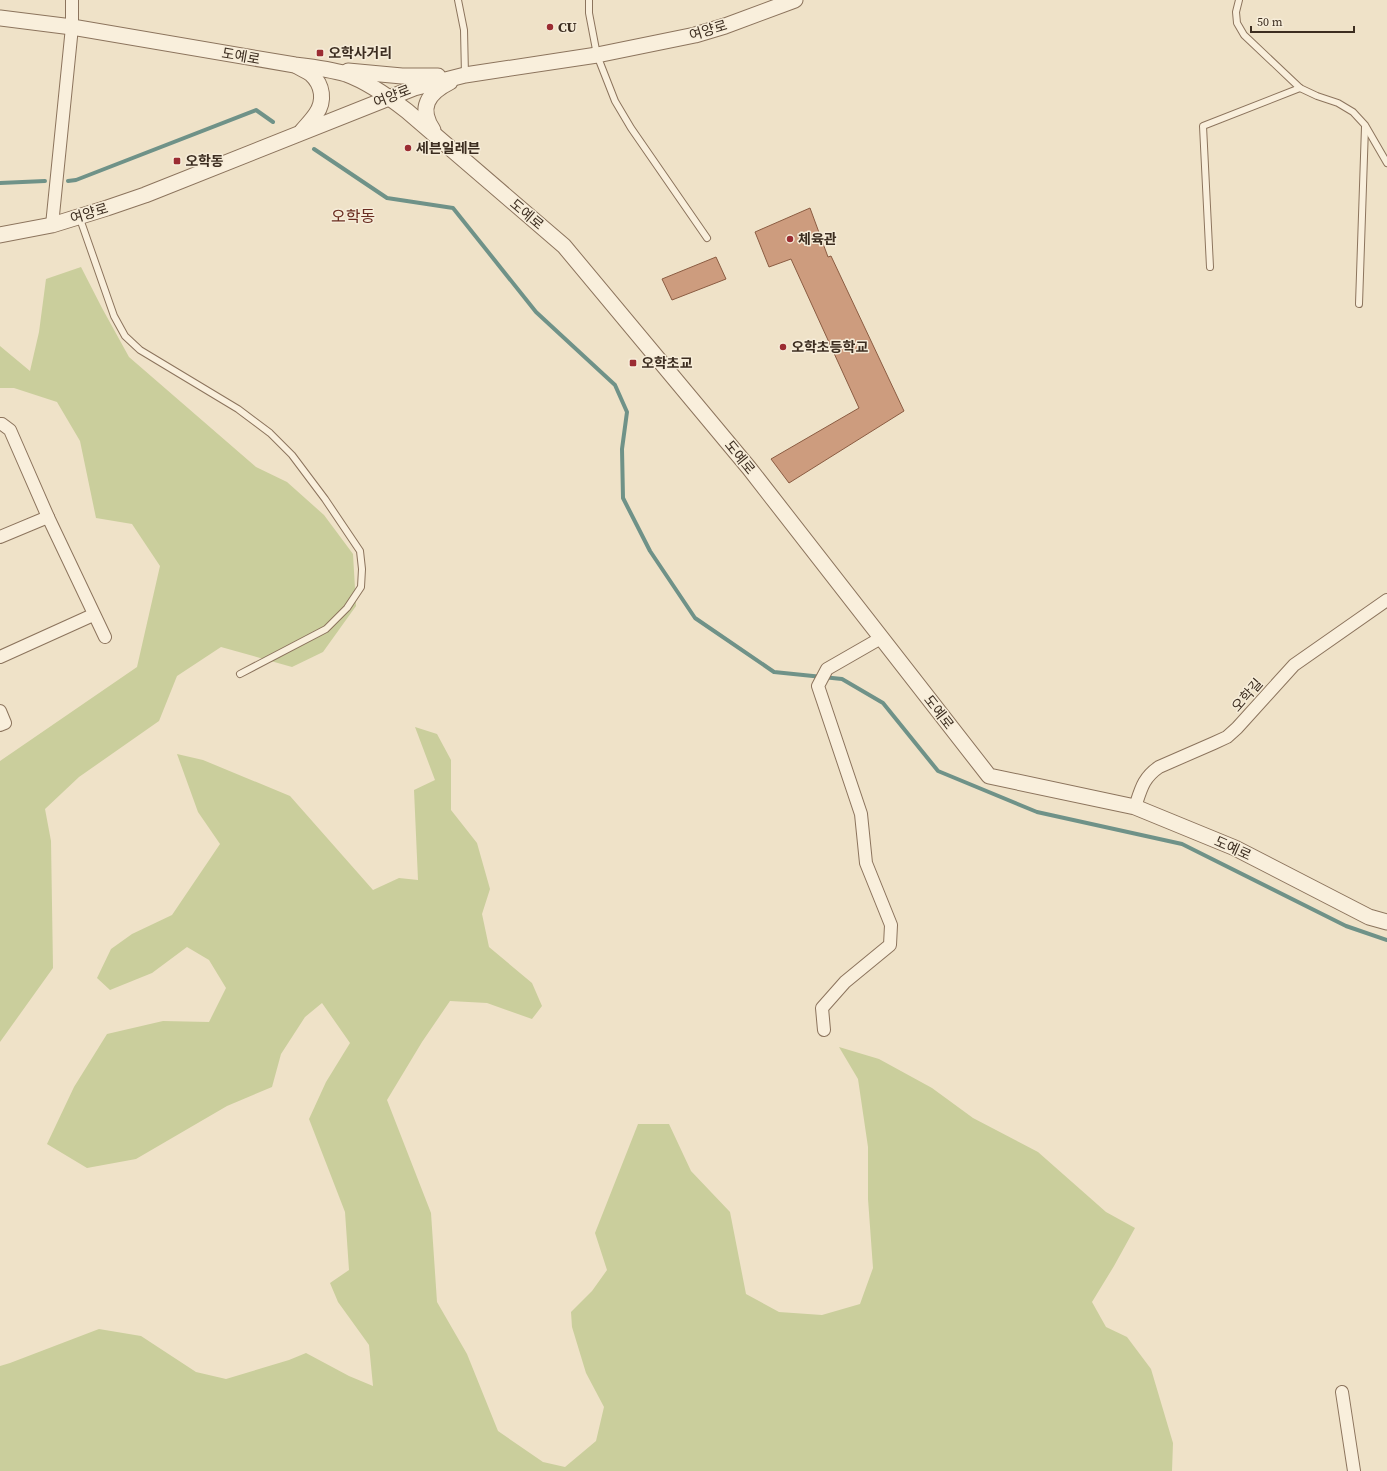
<svg xmlns="http://www.w3.org/2000/svg" width="1387" height="1471" viewBox="0 0 1387 1471" font-family="'Source Serif 4','Noto Sans KR',serif">
<style>
.green{fill:#cace9c}
.lines{fill:none;stroke-linecap:round;stroke-linejoin:round}
.stream{stroke:#6f9288;stroke-width:4}
.building{fill:#cd9c7e;stroke:#8b5c42}
.service-casing{stroke:#8c745d;stroke-width:8}
.minor-casing{stroke:#8c745d;stroke-width:14}
.tertiary-casing{stroke:#8c745d;stroke-width:17}
.service{stroke:#f9efdc;stroke-width:6}
.minor{stroke:#f9efdc;stroke-width:12}
.tertiary{stroke:#f9efdc;stroke-width:15}
.poi-dot{fill:#9b2c32;stroke:#f6ecd8;stroke-width:1.5}
.labels{text-anchor:middle;stroke-width:3;stroke-linejoin:round;paint-order:stroke}
.poi-label{font-size:14px;font-weight:bold;fill:#3c2d20;stroke:#f6ecd8;text-anchor:start}
.street-label{font-size:14px;fill:#3c2d20;stroke:#f6ecd8}
.quarter-label{font-size:16px;fill:#692c20;stroke:#f6ecd8}
</style>
<rect width="100%" height="100%" fill="#efe2c8"/>
<g class="green">
<polygon points="81,267 102,308 129,357 256,467 287,482 324,515 353,554 356,606 323,652 292,667 221,647 177,676 159,721 79,777 45,809 51,841 53,968 0,1042 0,761 137,667 160,566 132,524 96,518 80,441 57,402 14,388 0,388 0,346 30,371 39,332 46,279"/>
<polygon points="415,727 437,734 451,760 451,810 477,843 490,889 482,914 489,947 532,983 542,1006 532,1019 487,1003 450,1001 422,1042 387,1100 431,1213 437,1302 467,1354 498,1431 543,1462 565,1467 596,1441 604,1407 586,1373 572,1327 571,1312 592,1291 607,1270 595,1233 638,1124 669,1124 691,1171 730,1212 746,1294 779,1312 822,1315 860,1304 873,1268 868,1199 868,1147 858,1079 839,1047 879,1059 932,1088 973,1118 1038,1152 1106,1212 1135,1228 1114,1266 1092,1302 1106,1327 1127,1337 1151,1369 1173,1443 1172,1471 0,1471 0,1366 10,1363 99,1329 141,1336 196,1372 226,1379 289,1360 306,1353 349,1376 373,1386 369,1345 338,1302 330,1283 349,1270 345,1212 309,1119 326,1082 350,1043 322,1003 305,1017 281,1054 272,1087 227,1106 136,1159 87,1168 47,1144 74,1087 107,1034 163,1021 209,1022 226,988 209,960 187,947 152,973 110,990 97,978 111,949 132,934 172,915 220,844 198,812 177,754 203,760 290,796 373,890 399,878 418,880 414,790 435,780"/>
</g>
<g class="lines">
<g class="stream">
<polyline points="314,149 387,198 453,208 536,312 615,385 627,412 622,449 623,498 650,551 695,618 774,672 842,679 883,703 938,771 1037,812 1182,844 1346,926 1387,940"/>
<polyline points="68,181 76,180 256,110 273,122"/>
<polyline points="0,183 45,181"/>
</g>
</g>
<g class="building">
<polygon points="810,208 828,257 831,256 904,411 789,483 771,459 859,408 791,259 769,267 755,232"/>
<polygon points="716,257 726,279 672,300 662,279"/>
</g>
<g class="lines">
<g class="service-casing">
<g id="service">
<polyline points="458,0 464,30 465,75"/>
<polyline points="589,0 589,13 597,55 615,101 631,128 707,238"/>
<polyline points="1239,0 1236,12 1237,23 1244,35 1300,88 1317,96 1338,103 1353,112 1365,125 1387,163"/>
<polyline points="79,216 114,316 125,336 140,350 238,409 270,433 292,455 325,499 360,551 362,569 361,587 347,608 326,629 240,674"/>
<polyline points="1210,267 1203,126 1300,88"/>
<polyline points="1359,304 1365,127"/>
</g>
</g>
<g class="minor-casing">
<g id="minor">
<polyline points="52,225 72,27 72,0"/>
<polyline points="0,424 2,424 10,430 48,517 105,637"/>
<polyline points="0,537 48,517"/>
<polyline points="0,657 93,615"/>
<polyline points="0,711 5,723 0,725"/>
<path d="M 1135,807 C 1141,789 1143,778 1159,767 L 1214,743 L 1227,737 L 1237,728 L 1294,665 L 1387,600"/>
<polyline points="824,1030 822,1008 845,982 890,945 891,925 866,863 861,814 818,686 827,669 881,638"/>
<polyline points="1342,1392 1354,1471"/>
</g>
</g>
<g class="tertiary-casing">
<g id="tertiary">
<path d="M 0,18 L 72,27 L 295,65 C 312,67 330,69 346,74 C 368,82 389,97 407,111 L 564,246 L 749,468 L 989,776 L 1135,807 L 1235,848 L 1369,917 L 1387,922"/>
<path d="M 297,66 C 302,69 307,71 311,74 C 323,85 325,101 316,114 C 312,120 307,125 302,131"/>
<polyline points="348,71 402,76 438,76"/>
<path d="M 433,130 C 418,108 428,93 450,82"/>
<polyline points="0,235 52,225 107,208 145,195 414,88 465,75 597,55 695,35 725,26 795,0"/>
</g>
</g>
<use href="#service" class="service"/>
<use href="#minor" class="minor"/>
<use href="#tertiary" class="tertiary"/>
</g>
<g class="poi-dot">
<circle cx="550" cy="27" r="4"/>
<rect x="316" y="49" width="8" height="8" rx="2"/>
<circle cx="408" cy="148" r="4"/>
<rect x="173" y="157" width="8" height="8" rx="2"/>
<circle cx="790" cy="239" r="4"/>
<circle cx="783" cy="347" r="4"/>
<rect x="629" y="359" width="8" height="8" rx="2"/>
</g>
<g class="labels">
<g class="poi-label">
<text x="558" y="32">CU</text>
<text x="328" y="58">오학사거리</text>
<text x="416" y="153">세븐일레븐</text>
<text x="185" y="166">오학동</text>
<text x="798" y="244">체육관</text>
<text x="791" y="352">오학초등학교</text>
<text x="641" y="368">오학초교</text>
</g>
<g class="street-label">
<text transform="translate(708 30) rotate(-17)" y="5">여양로</text>
<text transform="translate(241 56) rotate(10)" y="5">도예로</text>
<text transform="translate(392 96) rotate(-21)" y="5">여양로</text>
<text transform="translate(89 213) rotate(-17)" y="5">여양로</text>
<text transform="translate(527 214) rotate(40)" y="5">도예로</text>
<text transform="translate(740 457) rotate(51)" y="5">도예로</text>
<text transform="translate(1247 695) rotate(-49)" y="5">오학길</text>
<text transform="translate(939 712) rotate(52)" y="5">도예로</text>
<text transform="translate(1233 848) rotate(24)" y="5">도예로</text>
</g>
<g class="quarter-label">
<text x="353" y="222">오학동</text>
</g>
</g>
<path d="M1251 26v6h103v-6" fill="none" stroke="#3c2d20" stroke-width="2"/>
<text x="1257" y="26" font-size="12" fill="#3c2d20" stroke="#f6ecd8" stroke-width="3" paint-order="stroke">50 m</text>
</svg>
